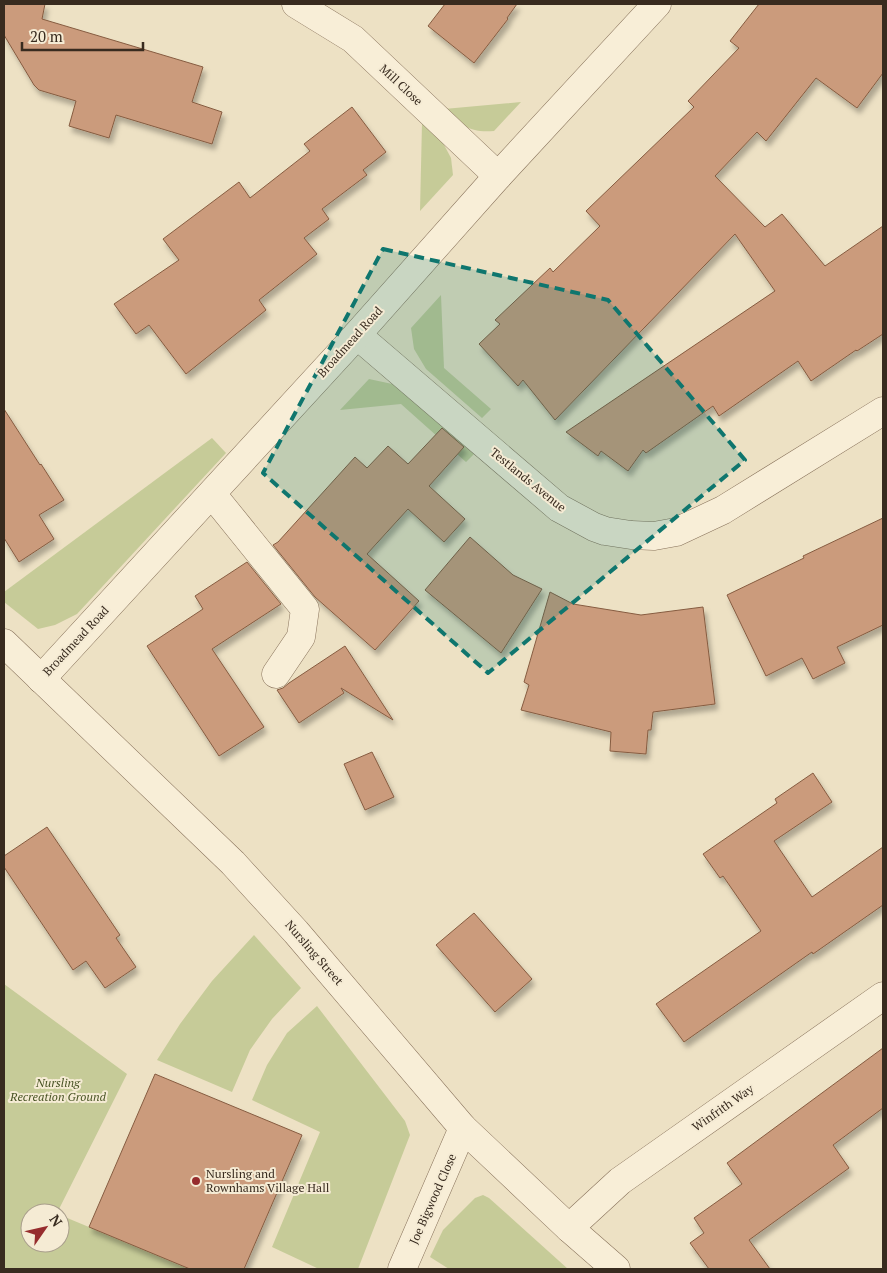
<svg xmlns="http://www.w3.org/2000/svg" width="887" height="1273" viewBox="0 0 887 1273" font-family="'PT Serif',serif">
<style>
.green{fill:#c6cb98}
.building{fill:#cb9b7b;stroke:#865c41;filter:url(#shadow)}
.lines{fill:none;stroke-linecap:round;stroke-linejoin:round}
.minor-casing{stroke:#88725b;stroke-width:29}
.minor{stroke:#f8eed7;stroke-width:28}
.marked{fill:#0f766e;fill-opacity:0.2;stroke:#0f766e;stroke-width:4;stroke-dasharray:10 6;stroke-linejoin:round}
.poi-dot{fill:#962c2d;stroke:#f5ebd4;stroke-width:2}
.labels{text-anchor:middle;stroke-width:4;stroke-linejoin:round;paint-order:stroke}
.street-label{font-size:12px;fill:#382b1f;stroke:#f5ebd4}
.park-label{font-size:12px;font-style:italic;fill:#495425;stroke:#f5ebd4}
.poi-label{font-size:12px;fill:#382b1f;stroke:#f5ebd4;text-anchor:start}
</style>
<defs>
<filter id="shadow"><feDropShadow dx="3" dy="5.5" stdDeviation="2.5" flood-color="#0004"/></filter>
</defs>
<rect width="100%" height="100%" fill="#ede1c4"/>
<g class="green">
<path d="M 521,102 L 494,131 C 469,133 461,125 444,109 Z"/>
<polygon points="422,123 442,141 451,158 453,175 420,211"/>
<polygon points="441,295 444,368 491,409 482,418 426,369 414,349 411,328"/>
<polygon points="369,379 397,385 475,453 466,462 401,404 340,410"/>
<polygon points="212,438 226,453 77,614 55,625 38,629 4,602 4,592"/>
<polygon points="254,935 301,988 272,1019 250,1050 232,1092 157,1060 180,1024 212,981"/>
<polygon points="4,984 127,1074 57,1213 30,1213 30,1243 60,1243 60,1215 190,1269 4,1269"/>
<polygon points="317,1006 405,1121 410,1135 358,1269 319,1269 272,1247 320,1132 252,1100 267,1065 287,1033"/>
<polygon points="483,1195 489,1198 568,1269 449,1269 430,1257 443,1230 475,1198"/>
</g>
<g class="building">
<polygon points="4,4 45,4 42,19 203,67 192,102 222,112 212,144 116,115 109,138 69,126 76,101 39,90 34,85 4,35"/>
<polygon points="445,4 517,4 507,18 508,19 474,63 428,26"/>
<polygon points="759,4 883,4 883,73 857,108 816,78 766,141 757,132 715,176 765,227 782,214 825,266 883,226 883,334 857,351 856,350 811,381 798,361 719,416 713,406 646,453 643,450 628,471 601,451 598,456 566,432 775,291 735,234 555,420 523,380 518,386 479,344 500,324 495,320 550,268 553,272 600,226 586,211 694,107 688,101 739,48 730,41"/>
<polygon points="352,107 386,152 363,170 367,175 322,209 329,219 304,238 317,254 259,300 266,310 186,374 149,325 136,334 114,304 179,260 163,239 239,182 250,198 310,151 304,144"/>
<polygon points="4,409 40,465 41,464 64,500 39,515 54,539 19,562 4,538"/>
<polygon points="442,428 464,447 429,486 465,519 444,542 408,509 367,554 419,601 375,650 315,597 273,545 278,542 355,457 367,468 388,446 408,464"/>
<polygon points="883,518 883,625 837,647 845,663 813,679 802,658 766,676 727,595 804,558 803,556"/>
<polygon points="470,537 513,575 542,589 501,653 425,590"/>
<polygon points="247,562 281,604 212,649 264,727 219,756 147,646 203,609 195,596"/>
<polygon points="550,592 573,604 641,615 703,607 715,704 653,712 651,730 648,730 646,754 610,751 611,732 521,710 529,685 524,682"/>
<polygon points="345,646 393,720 341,688 344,693 299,723 277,690 283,688 289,683"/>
<polygon points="372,752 394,797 365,810 344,764"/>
<polygon points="813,773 832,802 774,841 812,897 883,847 883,905 813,954 812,952 684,1042 656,1004 761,931 723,876 720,878 703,854 777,803 775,799"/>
<polygon points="47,827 120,935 116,938 136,967 105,988 86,961 73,970 4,867 4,856"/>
<polygon points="474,913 532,979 495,1012 436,945"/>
<polygon points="883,1048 883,1108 833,1145 849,1168 749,1240 770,1269 709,1269 690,1243 704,1233 694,1218 742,1184 727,1163"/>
<polygon points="155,1074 302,1135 244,1269 190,1269 89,1227"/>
</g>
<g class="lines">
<g class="minor-casing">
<g id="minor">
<polyline points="296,4 353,39 498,176"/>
<polyline points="357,335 559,508 594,527 605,531 631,535 654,536 676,532 723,510 883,411"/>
<polyline points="212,494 305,609 301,637 276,674"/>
<polyline points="4,643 233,863 296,932 463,1128 569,1228 616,1269"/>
<polyline points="41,679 346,347 498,176 657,4"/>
<polyline points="569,1228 620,1181 883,996"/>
<polyline points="402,1269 463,1128"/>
</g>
</g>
<use href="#minor" class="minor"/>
</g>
<path class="marked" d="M 383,249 L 608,300 L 745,460 L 488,673 L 263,473 Z"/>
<circle class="poi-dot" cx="196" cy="1181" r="5"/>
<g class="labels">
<g class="street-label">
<text transform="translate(401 85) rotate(43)" y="4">Mill Close</text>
<text transform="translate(350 342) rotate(-48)" y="4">Broadmead Road</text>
<text transform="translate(528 480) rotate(39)" y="4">Testlands Avenue</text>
<text transform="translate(76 641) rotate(-47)" y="4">Broadmead Road</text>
<text transform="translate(314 953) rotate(49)" y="4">Nursling Street</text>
<text transform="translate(723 1108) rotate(-35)" y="4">Winfrith Way</text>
<text transform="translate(433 1199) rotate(-66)" y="4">Joe Bigwood Close</text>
</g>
<g class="park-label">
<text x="58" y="1087">Nursling<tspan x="58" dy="14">Recreation Ground</tspan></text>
</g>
<g class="poi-label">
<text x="206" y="1178">Nursling and<tspan x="206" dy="14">Rownhams Village Hall</tspan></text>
</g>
</g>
<rect width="887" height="1273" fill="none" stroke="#382b1f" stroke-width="10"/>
<g transform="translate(45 1228) rotate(56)"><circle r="24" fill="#f5ebd4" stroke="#a99e8c"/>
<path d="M0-4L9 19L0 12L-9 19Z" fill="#962c2d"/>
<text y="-8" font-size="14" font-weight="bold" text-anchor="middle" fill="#382b1f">N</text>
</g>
<path d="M22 42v8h121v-8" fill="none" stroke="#382b1f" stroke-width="2.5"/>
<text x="30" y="42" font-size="15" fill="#382b1f" stroke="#f5ebd4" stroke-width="4" paint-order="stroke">20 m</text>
</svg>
